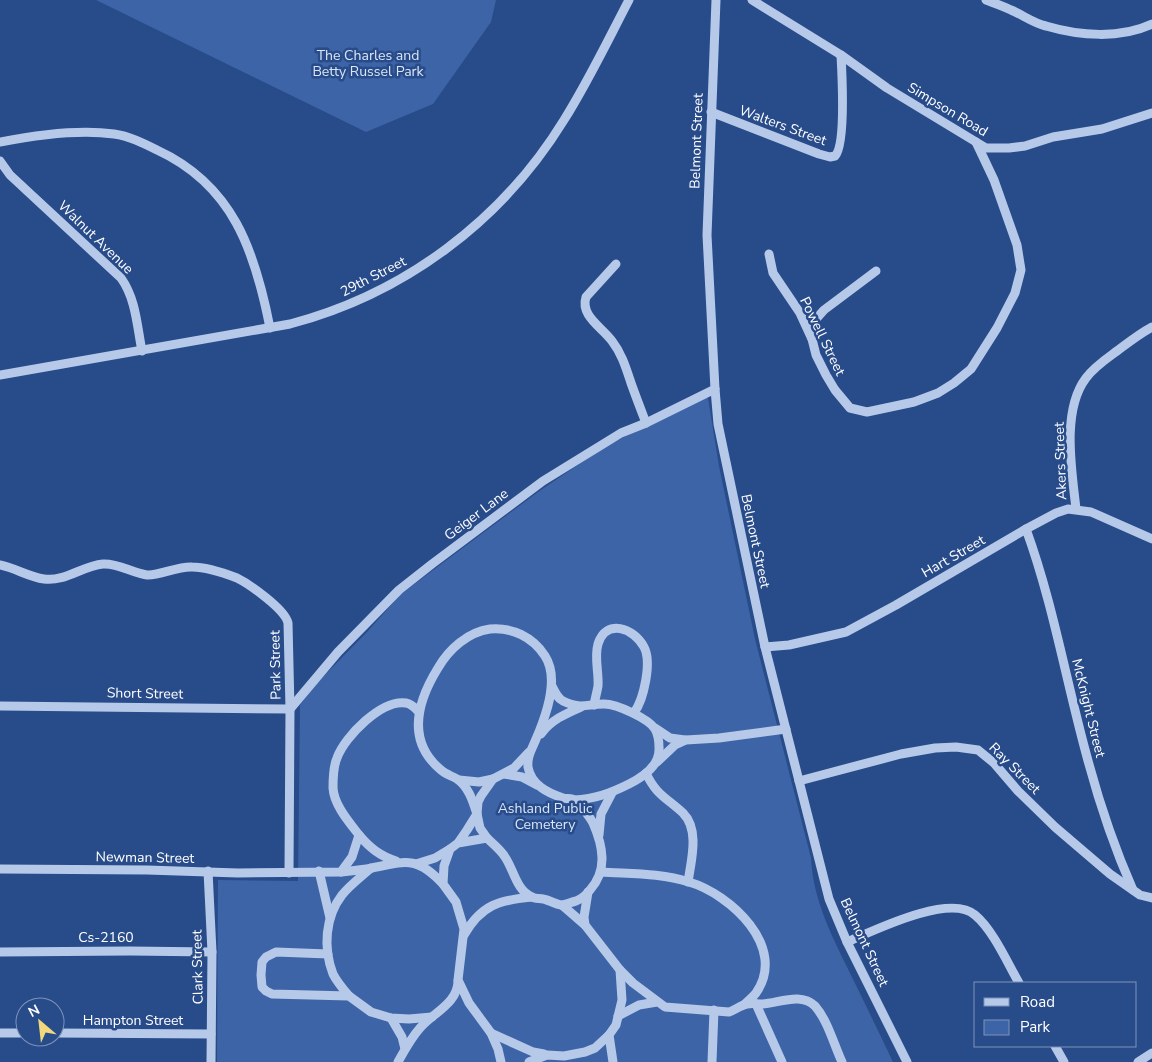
<svg xmlns="http://www.w3.org/2000/svg" width="1152" height="1062" viewBox="0 0 1152 1062" font-family="'Nunito Sans',sans-serif">
<style>
.green{fill:#3d64a6}
.lines{fill:none;stroke-linecap:round;stroke-linejoin:round}
.minor{stroke:#b6c9e9;stroke-width:9}
.labels{text-anchor:middle;stroke-width:5;stroke-linejoin:round;paint-order:stroke}
.park-label{font-size:14px;fill:#dae5f7;stroke:#284b8a}
.street-label{font-size:14px;fill:#fff;stroke:#284b8a}
</style>
<rect width="100%" height="100%" fill="#284b8a"/>
<g class="green">
<polygon points="96,0 496,0 491,22 433,104 366,132"/>
<path d="M 703,396 L 708,398 L 719,466 L 755,639 L 811,858 C 813,900 832,936 850,973 C 864,1002 879,1032 893,1062 L 217,1062 L 218,880 L 298,881 L 300,705 L 317,683 L 367,632 L 401,594 L 538,492 L 600,450 L 644,426 Z"/>
</g>
<g class="lines">
<g class="minor">
<polyline points="716,0 707,235 715,389 718,424 765,647 829,899 847,942 907,1062"/>
<polyline points="752,0 841,55 887,88 986,148 1009,148 1025,146 1053,137 1102,129 1152,113"/>
<path d="M 986,0 C 994,3 1003,6 1011,10 C 1023,15 1033,23 1046,26 C 1080,36 1120,39 1152,24"/>
<path d="M 711,112 L 819,154 L 830,157 L 835,156 C 846,145 842,74 841,55"/>
<path d="M 0,142 C 36,135 77,129 114,134 C 129,136 143,143 157,150 C 233,185 255,251 270,328"/>
<path d="M 0,161 L 10,175 L 121,278 C 136,299 137,326 142,351"/>
<polyline points="769,254 773,273 800,313 812,339 816,355 826,375 835,390 850,408 867,412 914,402 938,393 954,383 971,369 997,328 1015,293 1021,270 1017,245 994,180 976,142"/>
<path d="M 616,264 L 586,297 C 580,316 602,327 612,341 C 622,354 626,368 631,383 C 636,397 641,410 646,423"/>
<polyline points="812,339 816,319 824,310 876,271"/>
<path d="M 0,375 L 290,324 C 404,294 502,221 564,120 C 588,82 608,40 629,0"/>
<path d="M 1076,509 C 1072,471 1061,411 1086,378 C 1094,367 1106,359 1117,351 C 1129,342 1139,334 1152,327"/>
<path d="M 1026,529 C 1053,603 1066,681 1087,757 C 1099,802 1114,847 1133,890"/>
<path d="M 0,565 C 15,568 29,577 44,579 C 65,582 82,566 103,564 C 118,563 132,573 147,575 C 159,576 178,566 192,567 C 207,567 224,573 237,578 C 249,584 285,609 288,623 L 290,709 L 289,873"/>
<polyline points="765,647 789,645 846,632 896,605 1026,529 1056,513 1068,509 1091,512 1152,539"/>
<path d="M 552,686 C 555,692 557,698 563,701 C 582,710 586,704 604,704 C 617,704 649,719 655,729 C 658,734 659,742 659,748 C 660,765 643,777 629,784 C 611,793 595,799 574,800"/>
<path d="M 594,705 C 595,699 597,692 598,686 C 599,672 594,658 598,644 C 606,618 634,628 644,647 C 652,662 644,699 634,713"/>
<polyline points="0,706 290,709 338,652 399,590 432,564 543,481 621,433 646,423 715,389"/>
<polyline points="655,728 670,738 685,740"/>
<path d="M 541,734 C 551,720 565,714 581,707"/>
<polyline points="657,762 675,745 686,740 719,738 786,729"/>
<path d="M 646,773 C 656,795 667,798 683,813 C 700,830 691,861 688,882"/>
<polyline points="504,774 522,777 537,785"/>
<polyline points="459,780 479,782 493,779"/>
<polyline points="799,781 901,754 935,748 956,747 978,750 994,763 1018,791 1055,827 1110,874 1140,895 1152,898"/>
<path d="M 359,835 C 370,848 380,856 396,861"/>
<polyline points="599,835 601,814 612,793"/>
<polyline points="487,838 480,828 477,814 478,802 481,796 493,779 514,768 529,752"/>
<path d="M 458,843 L 487,838 C 493,844 501,850 505,857 C 514,870 516,890 532,897 C 535,899 540,898 543,899 C 549,900 555,904 561,905 C 565,905 571,902 576,901 C 582,899 586,895 590,890 C 608,870 603,846 593,823 C 591,819 579,802 574,800 C 572,798 566,799 563,798 C 548,793 531,785 528,767 C 527,756 532,749 536,739 C 546,716 560,679 545,656 C 533,637 512,627 490,629 C 468,632 449,649 438,668 C 417,702 406,741 441,770 C 445,774 452,776 457,779 C 469,787 473,802 477,814 L 467,830 L 458,843 L 450,849 L 444,866 L 443,884 L 456,902 L 464,929 L 458,980 L 469,1003 L 491,1033 L 498,1049 L 501,1062"/>
<polyline points="416,864 435,858 450,849"/>
<path d="M 0,869 L 147,870 L 238,873 L 341,872 L 352,857 L 359,835 C 349,822 334,805 333,788 C 333,778 333,767 337,758 C 345,736 382,699 406,703 C 412,704 415,708 419,712"/>
<polyline points="208,871 212,952 211,1062"/>
<polyline points="319,871 330,918"/>
<path d="M 341,872 C 351,871 362,870 372,868 C 406,861 417,856 443,884"/>
<path d="M 601,872 C 630,874 661,873 689,882 C 730,894 788,947 756,993 C 753,997 749,1000 745,1004"/>
<polyline points="588,892 584,917 585,925 620,970 622,1000 616,1025 609,1035 613,1062"/>
<polyline points="562,905 585,925"/>
<path d="M 464,935 C 481,905 499,900 532,897"/>
<path d="M 847,942 C 875,930 950,893 975,915 C 993,930 1007,962 1019,983"/>
<polyline points="0,952 130,951 212,952"/>
<polyline points="328,954 276,952 266,957 262,962 261,975 262,987 266,991 272,994 349,996 371,1012 391,1018 409,1019 432,1017"/>
<path d="M 620,970 L 633,983 L 665,1007 L 729,1012 C 735,1010 741,1005 747,1004 C 752,1003 757,1004 762,1004 C 779,1003 801,992 815,1006 C 828,1021 834,1045 842,1062"/>
<path d="M 349,996 C 343,989 337,982 333,974 C 323,948 325,917 342,895 C 350,885 361,877 371,868"/>
<polyline points="756,1004 782,1062"/>
<polyline points="618,1016 639,1005 657,1002"/>
<polyline points="391,1018 402,1037 405,1049"/>
<polyline points="0,1033 25,1033"/>
<polyline points="55,1033 211,1034"/>
<polyline points="491,1033 533,1052 544,1054"/>
<polyline points="1055,1046 1064,1062"/>
<path d="M 398,1062 C 404,1051 411,1038 420,1028 C 433,1013 458,1003 458,981"/>
<polyline points="529,1062 547,1055 564,1056 585,1052 595,1048 609,1035"/>
<polyline points="712,1062 714,1010"/>
<polyline points="1138,1062 1152,1053"/>
</g>
</g>
<g class="labels">
<g class="park-label">
<text x="368" y="60">The Charles and<tspan x="368" dy="16">Betty Russel Park</tspan></text>
<text x="545" y="813">Ashland Public<tspan x="545" dy="16">Cemetery</tspan></text>
</g>
<g class="street-label">
<text transform="translate(948 109) rotate(31)" y="5">Simpson Road</text>
<text transform="translate(783 125) rotate(20)" y="5">Walters Street</text>
<text transform="translate(696 141) rotate(-88)" y="5">Belmont Street</text>
<text transform="translate(96 237) rotate(44)" y="5">Walnut Avenue</text>
<text transform="translate(373 276) rotate(-27)" y="5">29th Street</text>
<text transform="translate(823 336) rotate(64)" y="5">Powell Street</text>
<text transform="translate(1060 461) rotate(-92)" y="5">Akers Street</text>
<text transform="translate(476 514) rotate(-37)" y="5">Geiger Lane</text>
<text transform="translate(756 541) rotate(78)" y="5">Belmont Street</text>
<text transform="translate(953 556) rotate(-30)" y="5">Hart Street</text>
<text transform="translate(275 665) rotate(-91)" y="5">Park Street</text>
<text transform="translate(145 693) rotate(1)" y="5">Short Street</text>
<text transform="translate(1089 708) rotate(76)" y="5">McKnight Street</text>
<text transform="translate(1015 768) rotate(45)" y="5">Ray Street</text>
<text transform="translate(145 857) rotate(1)" y="5">Newman Street</text>
<text x="106" y="942">Cs-2160</text>
<text transform="translate(865 942) rotate(65)" y="5">Belmont Street</text>
<text transform="translate(197 967) rotate(-91)" y="5">Clark Street</text>
<text x="133" y="1025">Hampton Street</text>
</g>
</g>
<rect x="974" y="982" width="162" height="65" fill="#284b8a" stroke="#7e93b9"/>
<rect x="984" y="998" width="25" height="8" fill="#b6c9e9" stroke="#7e93b9"/>
<text x="1020" y="1007" font-size="15" fill="#ffffff">Road</text>
<rect x="984" y="1020" width="25" height="15" fill="#3d64a6" stroke="#7e93b9"/>
<text x="1020" y="1032" font-size="15" fill="#ffffff">Park</text>
<g transform="translate(40 1022) rotate(332)"><circle r="24" fill="#284b8a" stroke="#7e93b9"/>
<path d="M0-4L9 19L0 12L-9 19Z" fill="#f1d87c"/>
<text y="-8" font-size="14" font-weight="bold" text-anchor="middle" fill="#ffffff">N</text>
</g>
</svg>
